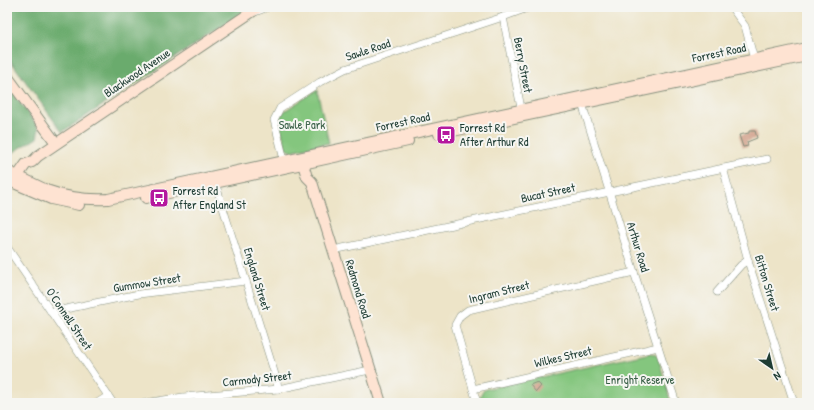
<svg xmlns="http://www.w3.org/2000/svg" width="814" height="410" viewBox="0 0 814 410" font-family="'Patrick Hand',sans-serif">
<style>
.green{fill:#84c67e;stroke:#528259}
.forest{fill:#6bab6d;stroke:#457450}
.building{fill:#cd9880}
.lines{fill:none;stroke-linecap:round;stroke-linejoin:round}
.street-casing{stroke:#86907e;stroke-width:8}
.secondary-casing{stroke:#86907e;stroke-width:12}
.street{stroke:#fff;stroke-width:7}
.secondary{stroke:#fee3d2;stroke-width:10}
.labels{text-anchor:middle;stroke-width:4;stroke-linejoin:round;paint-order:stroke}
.street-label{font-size:12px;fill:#1f3d34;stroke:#f6f6f2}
.park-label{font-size:12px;fill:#385f46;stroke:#f6f6f2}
.poi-label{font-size:12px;fill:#1f3d34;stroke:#f6f6f2;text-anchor:start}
</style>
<rect width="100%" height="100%" fill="#f6f6f2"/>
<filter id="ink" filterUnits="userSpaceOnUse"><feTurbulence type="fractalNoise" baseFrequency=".025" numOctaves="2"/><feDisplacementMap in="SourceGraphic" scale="8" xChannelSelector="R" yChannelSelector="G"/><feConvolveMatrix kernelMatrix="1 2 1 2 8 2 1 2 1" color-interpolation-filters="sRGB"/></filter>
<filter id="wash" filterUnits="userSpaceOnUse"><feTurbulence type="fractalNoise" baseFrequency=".012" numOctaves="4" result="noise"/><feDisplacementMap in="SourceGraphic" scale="16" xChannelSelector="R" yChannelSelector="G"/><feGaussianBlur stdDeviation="0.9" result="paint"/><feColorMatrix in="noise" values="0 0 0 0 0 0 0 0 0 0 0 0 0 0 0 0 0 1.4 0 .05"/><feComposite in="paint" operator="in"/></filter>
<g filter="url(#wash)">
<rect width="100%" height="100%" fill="#ede4c8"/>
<g class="green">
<polygon points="317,90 329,143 291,151 286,148 279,120 283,112"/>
<polygon points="651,353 656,355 658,357 671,403 482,403 480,397 482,392 486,389"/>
</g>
<g class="forest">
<polygon points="7,7 252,7 62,132 7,56"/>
<polygon points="7,85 39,128 37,138 7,156"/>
</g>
<g id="blocks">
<g class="building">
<polygon points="749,131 755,131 757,138 747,142 748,146 743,147 739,135 749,133"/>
<polygon points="537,382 541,386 536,392 530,385"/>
</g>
</g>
</g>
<g filter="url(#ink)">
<use href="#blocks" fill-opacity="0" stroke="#86907e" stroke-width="1"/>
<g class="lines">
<g class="street-casing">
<g id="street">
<polyline points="731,7 745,26 755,63"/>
<polyline points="255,12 268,7"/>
<polyline points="503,17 522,113"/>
<polyline points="581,100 634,272 676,403"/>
<polyline points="285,164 274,120 280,108 320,82 345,69 503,17 530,7"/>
<polyline points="723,168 749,264 794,403"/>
<polyline points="214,179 277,381 278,389"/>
<polyline points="7,247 113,403"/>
<polyline points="333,250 767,159"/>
<polyline points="717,292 741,265 748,260"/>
<polyline points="51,312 139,294 246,281"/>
<polyline points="473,389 658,347"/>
<polyline points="97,403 108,396"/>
<polyline points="145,403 183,397 278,389 370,370"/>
<polyline points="477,403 455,325 460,316 468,310 634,272"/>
</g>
</g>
<g class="secondary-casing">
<g id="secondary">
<polyline points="7,76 56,143"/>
<polyline points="439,134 807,56"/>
<polyline points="301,158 307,177 312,182 381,403"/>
<path d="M 7,171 C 21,177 35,185 49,191 C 68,198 88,200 108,199 L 807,48"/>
<polyline points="7,180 51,199 79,205"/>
<polyline points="14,181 26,164 32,162 38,156 259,7"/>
<polyline points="146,198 408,141"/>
</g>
</g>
<use href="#street" class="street"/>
<use href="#secondary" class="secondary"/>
</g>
</g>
<defs>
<g id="bus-square" transform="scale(1)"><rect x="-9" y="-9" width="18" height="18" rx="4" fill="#b5179e" stroke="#f6f6f2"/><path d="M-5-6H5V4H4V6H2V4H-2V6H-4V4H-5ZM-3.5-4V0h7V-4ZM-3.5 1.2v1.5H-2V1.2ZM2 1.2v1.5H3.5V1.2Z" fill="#fff"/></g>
</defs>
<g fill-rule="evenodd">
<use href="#bus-square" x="446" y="135"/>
<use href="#bus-square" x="159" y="198"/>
</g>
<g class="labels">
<g class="street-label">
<text transform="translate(368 50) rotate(-18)" y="4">Sawle Road</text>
<text transform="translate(719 53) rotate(-12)" y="4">Forrest Road</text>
<text transform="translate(523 65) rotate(79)" y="4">Berry Street</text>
<text transform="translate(137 73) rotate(-34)" y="4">Blackwood Avenue</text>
<text transform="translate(403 122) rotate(-12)" y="4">Forrest Road</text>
<text transform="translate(548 193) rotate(-12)" y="4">Bucat Street</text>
<text transform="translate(638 247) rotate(73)" y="4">Arthur Road</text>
<text transform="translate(257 279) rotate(73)" y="4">England Street</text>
<text transform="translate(147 283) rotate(-9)" y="4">Gummow Street</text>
<text transform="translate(767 283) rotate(73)" y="4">Bitton Street</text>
<text transform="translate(358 289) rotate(73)" y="4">Redmond Road</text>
<text transform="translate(499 292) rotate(-14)" y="4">Ingram Street</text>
<text transform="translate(69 319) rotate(56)" y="4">O'Connell Street</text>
<text transform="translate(563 357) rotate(-13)" y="4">Wilkes Street</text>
<text transform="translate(257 379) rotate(-6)" y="4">Carmody Street</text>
</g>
<g class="park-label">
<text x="302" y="129">Sawle Park</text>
<text x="640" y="384">Enright Reserve</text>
</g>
<g class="poi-label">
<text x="460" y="132">Forrest Rd<tspan x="460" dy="14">After Arthur Rd</tspan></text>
<text x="173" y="195">Forrest Rd<tspan x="173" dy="14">After England St</tspan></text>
</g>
</g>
<rect width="814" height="410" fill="none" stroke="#f6f6f2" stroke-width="24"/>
<g transform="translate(772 368) rotate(146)" stroke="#f6f6f2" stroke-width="3" paint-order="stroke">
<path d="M0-3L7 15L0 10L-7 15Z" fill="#1f3d34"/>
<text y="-6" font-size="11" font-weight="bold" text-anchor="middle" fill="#1f3d34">N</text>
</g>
</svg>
